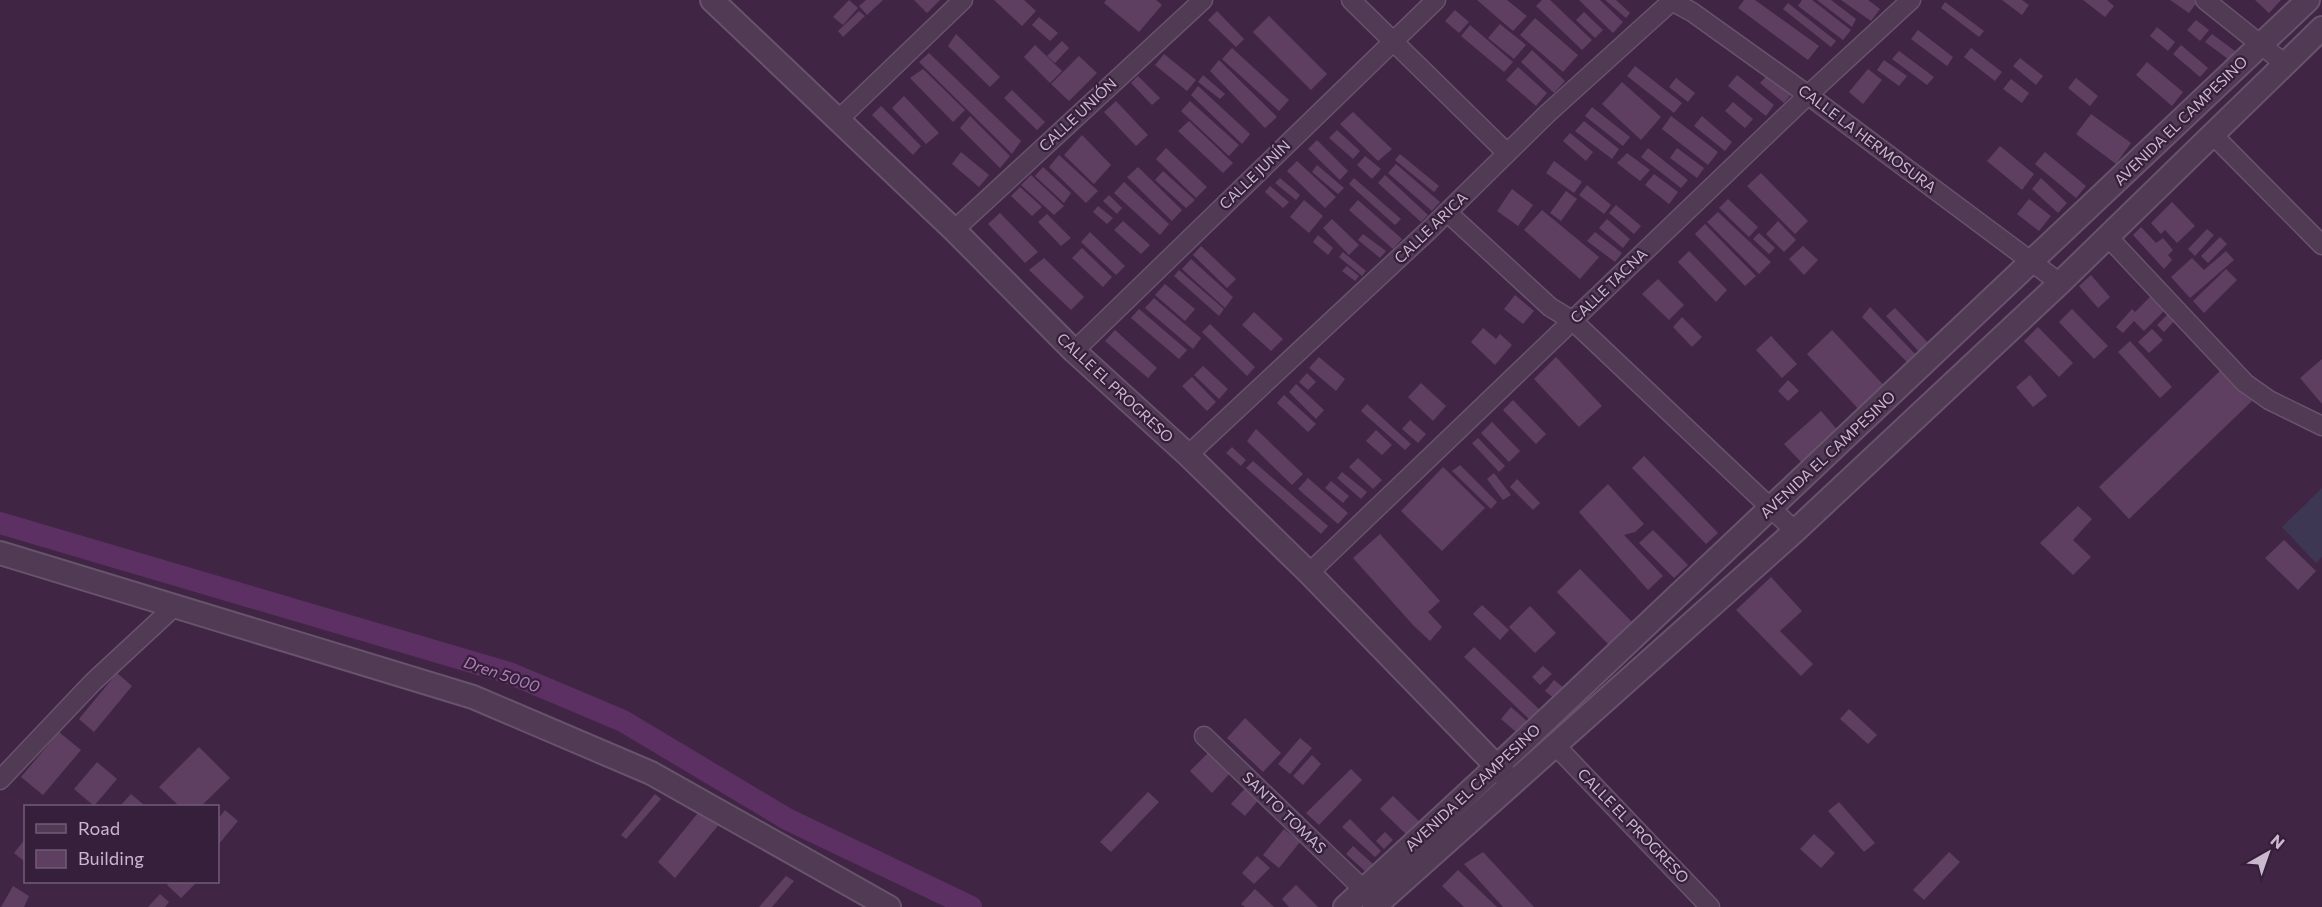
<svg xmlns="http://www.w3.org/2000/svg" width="2322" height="907" viewBox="0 0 2322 907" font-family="Commissioner,sans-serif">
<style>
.garden{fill:#3d3754}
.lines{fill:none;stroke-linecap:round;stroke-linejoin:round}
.canal{stroke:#5c3062;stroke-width:22}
.building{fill:#5e3f62}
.minor-casing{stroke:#68536c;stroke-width:21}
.tertiary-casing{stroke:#68536c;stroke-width:26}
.minor{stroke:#513a54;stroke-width:18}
.tertiary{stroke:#513a54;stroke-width:22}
.labels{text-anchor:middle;stroke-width:4.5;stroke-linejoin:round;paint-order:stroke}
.street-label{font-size:15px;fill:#cbb8ce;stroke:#361f3a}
.water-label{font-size:16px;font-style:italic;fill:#ae7db6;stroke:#361f3a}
</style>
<rect width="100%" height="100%" fill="#402545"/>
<polygon class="garden" points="2322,488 2322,557 2316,563 2282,527"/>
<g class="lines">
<polyline class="canal" points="0,523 509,673 623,721 787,819 971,907"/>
</g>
<g class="building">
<polygon points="849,0 858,8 843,25 833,17"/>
<polygon points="866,0 883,0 867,15 859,6"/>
<polygon points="914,0 940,0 927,13"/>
<polygon points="994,0 1024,0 1036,11 1022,26"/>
<polygon points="1106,0 1156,0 1162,5 1139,32 1104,3"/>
<polygon points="1477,0 1507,0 1527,16 1513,31"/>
<polygon points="1542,0 1550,0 1592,40 1582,50 1536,6"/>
<polygon points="1579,0 1600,0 1623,22 1613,33"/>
<polygon points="1605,0 1616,0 1630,13 1626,18"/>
<polygon points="1744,0 1755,0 1819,46 1808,60 1738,8"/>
<polygon points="1802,0 1812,0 1851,30 1843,40 1798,6"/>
<polygon points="1817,0 1831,0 1856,19 1852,27"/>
<polygon points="1841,0 1868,0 1880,9 1871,21"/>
<polygon points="2002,0 2022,0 2029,5 2022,15"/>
<polygon points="2083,0 2107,0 2114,6 2105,17"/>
<polygon points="2170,0 2194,0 2197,2 2189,13"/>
<polygon points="2255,0 2281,0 2269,13"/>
<polygon points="1945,2 1984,31 1979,37 1941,8"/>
<polygon points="1788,3 1836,41 1831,47 1783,9"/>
<polygon points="1455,10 1469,22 1459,33 1445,21"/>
<polygon points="859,11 865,16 843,37 838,31"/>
<polygon points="1217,11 1244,39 1236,47 1208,20"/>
<polygon points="1584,12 1603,30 1595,38 1576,20"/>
<polygon points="1269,16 1327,74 1311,90 1253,32"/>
<polygon points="1039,17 1058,33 1050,41 1032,25"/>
<polygon points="1535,18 1578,55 1563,72 1520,35"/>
<polygon points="2196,20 2209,30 2200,41 2187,30"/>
<polygon points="1500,24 1526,45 1514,59 1488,38"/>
<polygon points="1470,25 1513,62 1504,72 1461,36"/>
<polygon points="2157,27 2175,42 2168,51 2150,36"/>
<polygon points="1918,30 1953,57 1947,66 1911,39"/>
<polygon points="956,34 1000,77 990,87 948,46"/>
<polygon points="2212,34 2235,51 2228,59 2205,42"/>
<polygon points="1062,41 1069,48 1055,63 1047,56"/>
<polygon points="1035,45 1062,71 1050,83 1024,57"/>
<polygon points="2181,45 2208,68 2200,77 2173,54"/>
<polygon points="1232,48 1289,100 1279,111 1222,59"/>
<polygon points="1971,48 2002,72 1995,81 1964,57"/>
<polygon points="1532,50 1565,81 1554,93 1521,62"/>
<polygon points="1899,51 1934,77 1927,85 1892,59"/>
<polygon points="929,53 1021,141 1012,154 919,62"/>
<polygon points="1164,54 1196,80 1187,91 1155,65"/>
<polygon points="1079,56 1097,73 1069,101 1051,84"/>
<polygon points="2020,58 2043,76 2036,85 2013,66"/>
<polygon points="1219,60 1277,117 1265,128 1210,71"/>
<polygon points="1884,60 1907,76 1899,86 1877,70"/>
<polygon points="2147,62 2183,92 2172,106 2136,75"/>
<polygon points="1635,66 1682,103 1674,113 1627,76"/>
<polygon points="1518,67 1547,93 1536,106 1506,80"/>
<polygon points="923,69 965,110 953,122 910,78"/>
<polygon points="1868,69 1882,80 1863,104 1849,92"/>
<polygon points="1770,72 1794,91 1784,103 1760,83"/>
<polygon points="1203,75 1225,94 1220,99 1198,82"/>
<polygon points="1737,75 1774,105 1766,116 1728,86"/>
<polygon points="1138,76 1160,98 1152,105 1131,83"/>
<polygon points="1676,78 1695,93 1688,102 1669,87"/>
<polygon points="2076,78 2098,96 2090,106 2068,88"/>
<polygon points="2011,79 2029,93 2022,103 2003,89"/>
<polygon points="1622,82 1661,117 1641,140 1602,104"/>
<polygon points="1198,86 1250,134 1242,144 1191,95"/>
<polygon points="1012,90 1045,122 1037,130 1004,98"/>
<polygon points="904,96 939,133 926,144 892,108"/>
<polygon points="1116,101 1148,135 1136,146 1104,112"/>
<polygon points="1190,101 1239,145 1229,156 1181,111"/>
<polygon points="1733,102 1753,119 1745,128 1725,111"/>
<polygon points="881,106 921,146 913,155 872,115"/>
<polygon points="1592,107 1630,137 1623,146 1585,116"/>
<polygon points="1353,112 1392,149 1378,161 1340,124"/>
<polygon points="2091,114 2131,143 2116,164 2076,134"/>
<polygon points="970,116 1010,156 1000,168 960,128"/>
<polygon points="1671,116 1718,152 1708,165 1662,129"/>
<polygon points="1702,116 1732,142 1725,151 1694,126"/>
<polygon points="1189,121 1233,163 1223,173 1178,131"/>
<polygon points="1584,121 1619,149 1612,159 1575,131"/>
<polygon points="1337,130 1360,151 1353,159 1329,138"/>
<polygon points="1570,133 1593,152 1586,161 1563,141"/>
<polygon points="1082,135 1111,165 1094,184 1064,155"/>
<polygon points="1317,140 1348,171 1340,180 1308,149"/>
<polygon points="2000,146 2034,174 2022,190 1987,161"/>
<polygon points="1166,148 1207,187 1196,198 1156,159"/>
<polygon points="1648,148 1688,180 1681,188 1641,157"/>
<polygon points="1677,148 1704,168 1697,178 1670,158"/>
<polygon points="961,152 989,175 979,187 952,164"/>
<polygon points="2045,152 2086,186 2076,198 2035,164"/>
<polygon points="1627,153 1650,170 1640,181 1617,163"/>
<polygon points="1400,154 1439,186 1434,192 1395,160"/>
<polygon points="1059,155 1098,191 1086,203 1049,167"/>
<polygon points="1365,156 1381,169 1372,179 1357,165"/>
<polygon points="1297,161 1336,197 1325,208 1287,171"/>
<polygon points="1554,161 1582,182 1574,193 1546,173"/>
<polygon points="1396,164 1440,202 1432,211 1388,173"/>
<polygon points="1317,165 1344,188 1338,194 1312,172"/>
<polygon points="1043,167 1071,193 1064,203 1035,176"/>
<polygon points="1138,167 1182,210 1172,221 1127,177"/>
<polygon points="1163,171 1195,200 1186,208 1155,180"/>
<polygon points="1761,173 1808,221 1795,234 1747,186"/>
<polygon points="1654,174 1678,192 1669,204 1645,185"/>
<polygon points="1031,175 1064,206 1054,215 1021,185"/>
<polygon points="1385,175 1428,215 1421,222 1378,183"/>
<polygon points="1280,178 1300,195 1296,200 1275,183"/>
<polygon points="1354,178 1401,219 1395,225 1349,184"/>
<polygon points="2041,178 2067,203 2058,213 2032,189"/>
<polygon points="1124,182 1169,224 1160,235 1114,193"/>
<polygon points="1587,185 1611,205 1604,214 1579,195"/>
<polygon points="1270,186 1289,202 1283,208 1265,192"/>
<polygon points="1020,187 1042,207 1032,216 1011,196"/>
<polygon points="1512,189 1533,205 1518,226 1497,211"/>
<polygon points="1566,191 1577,199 1561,221 1550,213"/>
<polygon points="1109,195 1122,208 1117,214 1103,201"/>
<polygon points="1728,199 1758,227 1749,237 1719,208"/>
<polygon points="2029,199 2051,216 2039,231 2017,214"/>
<polygon points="1304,200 1323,216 1309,233 1290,217"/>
<polygon points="1358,200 1402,239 1393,249 1349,210"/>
<polygon points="2172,202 2195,226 2177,243 2165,230 2161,234 2151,223"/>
<polygon points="1616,205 1641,226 1634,234 1609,213"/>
<polygon points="1098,206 1113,218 1107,224 1093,212"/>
<polygon points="1542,210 1599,257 1580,279 1524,230"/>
<polygon points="1718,212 1771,262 1759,274 1707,222"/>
<polygon points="1000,213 1038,252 1025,263 988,224"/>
<polygon points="1047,214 1071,238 1061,246 1038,222"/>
<polygon points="1332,219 1359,245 1349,255 1323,228"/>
<polygon points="1607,219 1630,239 1623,248 1599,228"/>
<polygon points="1123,221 1150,245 1141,254 1114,230"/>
<polygon points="1778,221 1796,240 1784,252 1766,234"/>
<polygon points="1705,224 1756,276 1745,286 1695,234"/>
<polygon points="2141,227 2156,243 2163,238 2173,250 2168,255 2172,260 2164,269 2133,235"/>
<polygon points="2207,229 2214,235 2195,256 2188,249"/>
<polygon points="1090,232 1125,266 1116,275 1081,242"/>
<polygon points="1595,232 1622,253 1615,262 1587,241"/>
<polygon points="1759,233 1775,248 1769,254 1753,239"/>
<polygon points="1363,234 1386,251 1380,258 1358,240"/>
<polygon points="1318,235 1333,248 1328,255 1313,242"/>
<polygon points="2220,237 2227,244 2208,263 2201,256"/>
<polygon points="1201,246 1236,279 1227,288 1193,255"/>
<polygon points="1803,246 1818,260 1804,275 1789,259"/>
<polygon points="1082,248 1112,277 1103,287 1072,258"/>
<polygon points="1689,251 1727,290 1716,302 1678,262"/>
<polygon points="2226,251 2234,260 2190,298 2171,277 2192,258 2204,270"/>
<polygon points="1343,252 1366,271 1362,276 1339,257"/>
<polygon points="1044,258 1084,297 1071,310 1029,270"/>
<polygon points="1191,259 1233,297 1225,308 1182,269"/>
<polygon points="1347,266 1359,276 1355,281 1342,271"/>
<polygon points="2226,269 2237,280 2204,313 2193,301"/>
<polygon points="1179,270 1224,309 1219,316 1174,276"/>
<polygon points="2091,275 2110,297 2098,308 2079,286"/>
<polygon points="1658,279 1684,305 1669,320 1642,294"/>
<polygon points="1165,284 1195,309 1185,321 1155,295"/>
<polygon points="2154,293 2168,307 2144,331 2134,321 2123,333 2116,327 2132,309 2135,312"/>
<polygon points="1515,295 1534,311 1523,324 1504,309"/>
<polygon points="1154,298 1201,338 1193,349 1145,308"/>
<polygon points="1870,307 1917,356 1909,364 1862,317"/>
<polygon points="1895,308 1932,347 1923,356 1886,316"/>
<polygon points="1139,309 1187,350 1179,359 1131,318"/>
<polygon points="2072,309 2108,346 2094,359 2059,322"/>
<polygon points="1254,312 1283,339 1271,351 1242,325"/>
<polygon points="2170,312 2177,318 2164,332 2157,325"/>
<polygon points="1682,317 1702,337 1692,347 1673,327"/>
<polygon points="1210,324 1255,367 1247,376 1202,332"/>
<polygon points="2038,327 2073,363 2059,377 2024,341"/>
<polygon points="1483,328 1496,339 1500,334 1512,345 1495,365 1471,342"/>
<polygon points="2152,329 2163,340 2149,353 2138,342"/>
<polygon points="1115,330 1157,368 1148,378 1105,341"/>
<polygon points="1832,330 1890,392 1865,416 1807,354"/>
<polygon points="1771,336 1797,364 1782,378 1756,350"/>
<polygon points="2130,341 2172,387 2160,398 2118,352"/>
<polygon points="1319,357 1345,379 1336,391 1309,368"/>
<polygon points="1556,357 1602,406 1579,427 1534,379"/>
<polygon points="2322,359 2322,404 2300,378"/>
<polygon points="1203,366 1228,389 1219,399 1194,375"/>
<polygon points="2222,369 2252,401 2129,519 2099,487"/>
<polygon points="1307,373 1316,382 1308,390 1299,382"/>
<polygon points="2030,375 2047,396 2033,407 2016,387"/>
<polygon points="1192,377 1216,402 1207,411 1182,386"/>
<polygon points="1788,380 1799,391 1788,401 1778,391"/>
<polygon points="1421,383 1446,406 1433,421 1408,397"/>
<polygon points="1296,384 1324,410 1316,419 1289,392"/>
<polygon points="1284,395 1316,424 1308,432 1277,403"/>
<polygon points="1513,400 1546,434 1536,444 1503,410"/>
<polygon points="1367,404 1411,444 1405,450 1361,411"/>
<polygon points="1821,411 1840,433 1804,465 1784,444"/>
<polygon points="1410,420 1426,434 1418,443 1402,429"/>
<polygon points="1492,422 1520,451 1509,462 1481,433"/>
<polygon points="1256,429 1303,474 1292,485 1247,441"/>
<polygon points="1376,430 1392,445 1382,455 1366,441"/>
<polygon points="1478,438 1505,466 1499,472 1472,443"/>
<polygon points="1232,447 1246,460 1241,466 1226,453"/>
<polygon points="1644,456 1718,533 1706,544 1632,468"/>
<polygon points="1358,458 1382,480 1373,489 1349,467"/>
<polygon points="1253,461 1328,526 1321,534 1246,468"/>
<polygon points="1460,465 1497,502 1491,509 1452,471"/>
<polygon points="1443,467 1485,508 1442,551 1401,511"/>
<polygon points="1342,472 1367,492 1361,499 1337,478"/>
<polygon points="1494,473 1511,495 1503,500 1487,479"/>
<polygon points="1308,478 1348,513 1338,524 1298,489"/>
<polygon points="1517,479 1540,503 1533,510 1510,487"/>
<polygon points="1331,481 1349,496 1343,503 1325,488"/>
<polygon points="1608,484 1644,524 1635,532 1624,535 1663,576 1648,590 1579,512"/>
<polygon points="2078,506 2092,519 2073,540 2091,557 2073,575 2040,543"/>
<polygon points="1653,530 1688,565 1674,578 1639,543"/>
<polygon points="1380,534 1440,601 1428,612 1442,627 1430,641 1413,625 1353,558"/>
<polygon points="2284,540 2316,571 2298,590 2265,558"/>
<polygon points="1580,569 1632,622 1609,645 1557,592"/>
<polygon points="1771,577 1802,611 1780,631 1813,664 1801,676 1736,610"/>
<polygon points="1482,605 1509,630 1500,640 1473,614"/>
<polygon points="1530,606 1556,633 1535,653 1509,627"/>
<polygon points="1474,647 1540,710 1530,720 1464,657"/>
<polygon points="1543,666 1552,674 1540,685 1532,677"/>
<polygon points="117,673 132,686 94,732 79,719"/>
<polygon points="1554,680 1564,688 1555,699 1545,691"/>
<polygon points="1511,707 1527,721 1516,732 1501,719"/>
<polygon points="1849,709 1877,735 1868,744 1840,719"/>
<polygon points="1245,718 1281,753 1263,772 1227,738"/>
<polygon points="59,732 81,750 43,795 21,777"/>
<polygon points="1300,738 1312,748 1290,774 1278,764"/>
<polygon points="199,747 230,778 201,806 179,806 159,787"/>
<polygon points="1209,752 1231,772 1212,793 1190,771"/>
<polygon points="1312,755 1321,764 1303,785 1293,776"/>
<polygon points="97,762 117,779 94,806 74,789"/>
<polygon points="1351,769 1362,780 1319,825 1306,813"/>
<polygon points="1248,785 1261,797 1245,816 1231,804"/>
<polygon points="1148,792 1159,802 1111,852 1100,842"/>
<polygon points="131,794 144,805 142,806 120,806"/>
<polygon points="655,794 661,799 626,839 621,835"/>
<polygon points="1393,796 1422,824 1409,837 1380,809"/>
<polygon points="1839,802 1875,843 1864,852 1828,811"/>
<polygon points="702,808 721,822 675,878 658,862"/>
<polygon points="225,810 238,821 218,845 218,819"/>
<polygon points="1350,819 1381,851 1375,857 1342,827"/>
<polygon points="1284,829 1300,842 1279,868 1263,855"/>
<polygon points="1385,832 1393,840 1384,849 1376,841"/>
<polygon points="1814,834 1835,853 1821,868 1800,849"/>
<polygon points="26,838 26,859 24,861 14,853"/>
<polygon points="1353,846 1373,864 1366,872 1346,854"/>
<polygon points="1483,852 1534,907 1503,907 1464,864"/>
<polygon points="1949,852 1960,862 1924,900 1913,890"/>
<polygon points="1257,856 1270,868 1254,884 1242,873"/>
<polygon points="1458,870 1497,907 1464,907 1442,886"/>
<polygon points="786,876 794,881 772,907 759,907"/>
<polygon points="170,882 197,882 181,898 167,885"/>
<polygon points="1296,885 1318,907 1289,907 1282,899"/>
<polygon points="13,886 29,896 24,907 1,907"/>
<polygon points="1255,889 1274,907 1245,907 1241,904"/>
<polygon points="160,894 169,902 165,907 148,907"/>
</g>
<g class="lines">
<g class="minor-casing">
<g id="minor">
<polyline points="1351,0 1507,153"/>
<polyline points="1670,0 1692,12 1808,95 2060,283"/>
<polyline points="2205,0 2285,64"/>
<polyline points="838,120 963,0"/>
<polyline points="2213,135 2322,245"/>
<polyline points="1447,212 1550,307 1573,321 1795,531"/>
<polyline points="954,230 1203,0"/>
<polyline points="2108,237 2245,383 2269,400 2322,426"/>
<polyline points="1074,351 1436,0"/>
<polyline points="1188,455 1428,231 1548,113 1673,0"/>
<polyline points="1309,573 1808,95 1911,0"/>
<polyline points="1204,736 1364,890"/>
<polyline points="1555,745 1710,907"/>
<polyline points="0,780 93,682 175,606"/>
</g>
</g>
<g class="tertiary-casing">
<g id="tertiary">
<polyline points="712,0 954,230 1074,351 1188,455 1309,573 1507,777"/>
<polyline points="0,553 473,697 651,773 889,907"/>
<polyline points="1345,907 1510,754 2308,0"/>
<polyline points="1374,907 1795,531 2060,283 2322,28"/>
</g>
</g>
<use href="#minor" class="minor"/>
<use href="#tertiary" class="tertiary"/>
</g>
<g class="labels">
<g class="street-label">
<text transform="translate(1078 115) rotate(-43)" y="5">CALLE UNIÓN</text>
<text transform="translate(2181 121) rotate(-44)" y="5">AVENIDA EL CAMPESINO</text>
<text transform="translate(1867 139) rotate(37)" y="5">CALLE LA HERMOSURA</text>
<text transform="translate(1255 175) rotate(-44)" y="5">CALLE JUNÍN</text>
<text transform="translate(1431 228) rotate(-44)" y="5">CALLE ARICA</text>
<text transform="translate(1609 286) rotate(-44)" y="5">CALLE TACNA</text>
<text transform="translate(1115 388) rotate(43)" y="5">CALLE EL PROGRESO</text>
<text transform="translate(1828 455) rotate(-43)" y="5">AVENIDA EL CAMPESINO</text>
<text transform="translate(1473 788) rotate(-43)" y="5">AVENIDA EL CAMPESINO</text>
<text transform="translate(1284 813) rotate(44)" y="5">SANTO TOMAS</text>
<text transform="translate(1633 826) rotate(46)" y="5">CALLE EL PROGRESO</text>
</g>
<g class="water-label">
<text transform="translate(502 674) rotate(19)" y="6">Dren 5000</text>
</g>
</g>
<rect x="24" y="805" width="195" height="78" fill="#361f3a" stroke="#725c75" stroke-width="1.5"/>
<rect x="36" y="824" width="30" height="9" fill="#513a54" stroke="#725c75" stroke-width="1.5"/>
<text x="78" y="835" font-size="18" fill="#cbb8ce">Road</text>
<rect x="36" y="850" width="30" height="18" fill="#5e3f62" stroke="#725c75" stroke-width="1.5"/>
<text x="78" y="865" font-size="18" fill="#cbb8ce">Building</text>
<g transform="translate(2268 853) rotate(40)" stroke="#361f3a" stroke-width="4.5" paint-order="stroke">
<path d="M0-4.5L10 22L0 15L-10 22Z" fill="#cbb8ce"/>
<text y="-9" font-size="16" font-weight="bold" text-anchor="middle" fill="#cbb8ce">N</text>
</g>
</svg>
